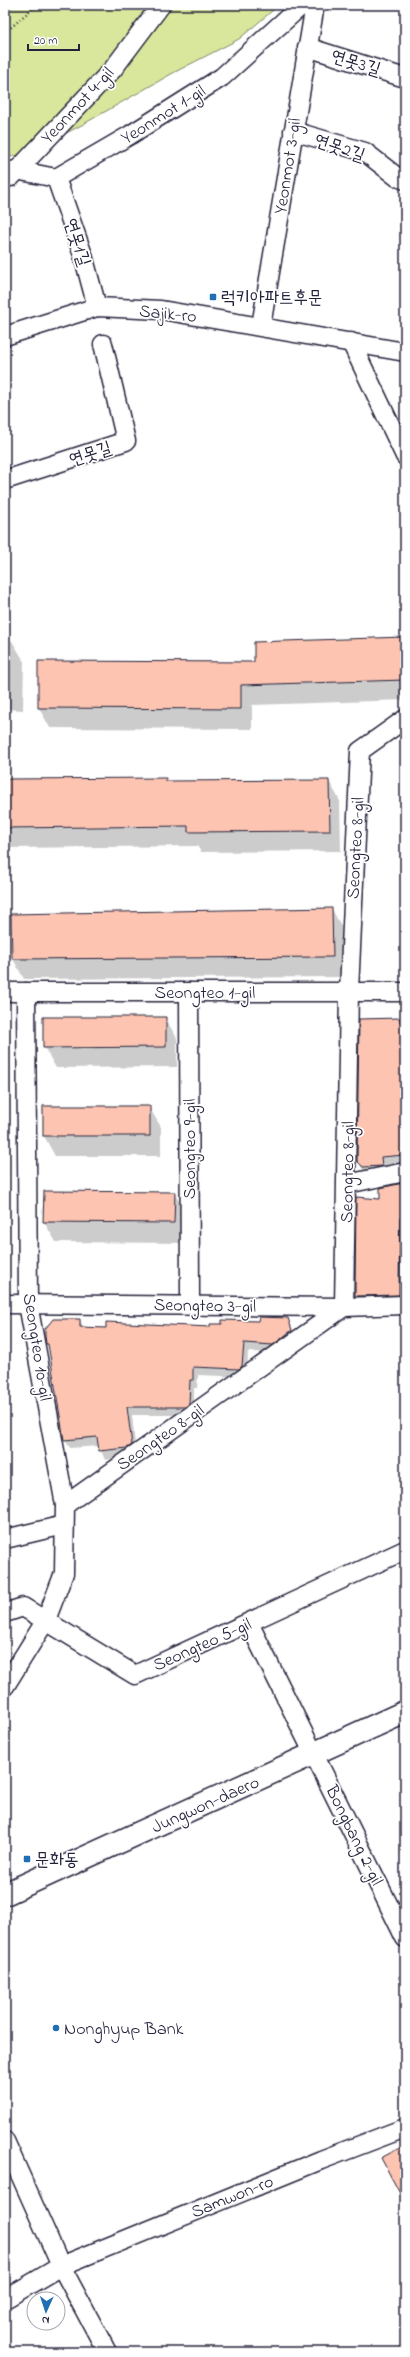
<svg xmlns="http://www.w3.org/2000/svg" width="410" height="2357" viewBox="0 0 410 2357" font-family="'Indie Flower','Poor Story',sans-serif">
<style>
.green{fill:#d8e79b;stroke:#7d846b}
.shadow{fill:#0003}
.building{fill:#fdc4b2;stroke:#22223b}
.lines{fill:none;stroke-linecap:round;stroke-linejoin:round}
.street-casing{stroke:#22223b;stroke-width:21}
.secondary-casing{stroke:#22223b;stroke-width:25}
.path{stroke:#22223b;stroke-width:2.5;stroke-dasharray:1 3;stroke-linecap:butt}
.street{stroke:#fff;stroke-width:18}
.secondary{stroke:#fff;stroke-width:22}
.poi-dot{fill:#1f6fb2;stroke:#fff;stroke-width:1.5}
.labels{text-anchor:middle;stroke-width:3.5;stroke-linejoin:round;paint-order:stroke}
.street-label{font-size:18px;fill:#22223b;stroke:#fff}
.poi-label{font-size:18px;fill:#22223b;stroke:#fff;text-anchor:start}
</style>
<rect width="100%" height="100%" fill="#fff"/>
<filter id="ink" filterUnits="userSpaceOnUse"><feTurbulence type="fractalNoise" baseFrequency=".025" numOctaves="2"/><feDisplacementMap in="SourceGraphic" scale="8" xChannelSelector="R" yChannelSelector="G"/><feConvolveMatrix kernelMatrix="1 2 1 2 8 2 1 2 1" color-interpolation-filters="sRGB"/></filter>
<g filter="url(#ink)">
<polygon class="green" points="5,5 279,5 239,39 173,73 80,126 27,153 5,158"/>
<g class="shadow">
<polygon points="405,638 405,700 252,705 252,729 50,728 39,708 255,663"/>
<polygon points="5,641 12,641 24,661 23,710 5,709"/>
<polygon points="166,779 168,782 329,781 340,801 341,851 201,852 197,846 9,848 5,842 5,780"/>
<polygon points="332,909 343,930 344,977 24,979 13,959"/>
<polygon points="165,1018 177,1038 177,1067 56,1068 44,1047"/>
<polygon points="399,1019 402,1023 405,1023 405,1166 364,1172 358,1161"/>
<polygon points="149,1107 161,1127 161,1156 55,1156 44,1136"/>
<polygon points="400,1185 405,1193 404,1303 361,1305 356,1296 381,1200"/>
<polygon points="174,1193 186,1213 185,1243 56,1242 44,1222"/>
<polygon points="288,1319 296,1339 278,1353 248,1352 247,1375 244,1377 198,1375 197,1388 194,1388 194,1413 190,1415 132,1415 136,1454 132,1456 105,1460 99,1446 70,1448 65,1440 50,1349 47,1344 80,1320 84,1328 106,1329 211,1328"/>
</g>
<g class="building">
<polygon points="405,637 405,680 241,685 241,709 38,708 38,661 254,662 254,642"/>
<polygon points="166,778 166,781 329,780 330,831 188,832 188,826 5,828 5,779"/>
<polygon points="332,908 333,957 12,959 11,914"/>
<polygon points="43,1017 166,1017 166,1047 43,1048"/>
<polygon points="400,1018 400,1022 405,1022 405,1155 381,1157 382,1166 363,1167 357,1161 359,1019"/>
<rect x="43" y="1106" width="107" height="30"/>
<polygon points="403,1183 405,1218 400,1218 399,1295 355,1296 356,1197 380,1199 380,1188"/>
<polygon points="44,1191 175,1192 174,1223 43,1222"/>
<polygon points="259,1317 288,1318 292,1330 273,1345 244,1343 242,1366 239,1369 193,1367 193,1380 190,1380 189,1404 185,1407 127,1407 132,1445 127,1448 99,1451 97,1437 64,1440 48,1344 46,1344 45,1336 45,1329 53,1319 80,1319 80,1327 106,1328 106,1322 210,1327 210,1324 222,1324 222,1320 258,1321"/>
<polygon points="405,2145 405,2203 381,2158"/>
</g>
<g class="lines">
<g class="street-casing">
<g id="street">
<polyline points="307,47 405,78"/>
<polyline points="293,131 365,152 397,177 405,180"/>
<polyline points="5,173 16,170 56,178 130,135 222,77 302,5"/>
<polyline points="11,177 113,69 161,5"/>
<polyline points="56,178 83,255 97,307"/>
<polyline points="261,326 315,5"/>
<polyline points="5,336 97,307 161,310 405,352"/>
<polyline points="351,342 405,456"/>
<polyline points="5,480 126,441 103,344"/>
<polyline points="5,992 405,992"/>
<polyline points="189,992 190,1305"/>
<polyline points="347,1184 405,1172"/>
<polyline points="5,1304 344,1307 405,1305"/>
<polyline points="65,1505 344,1307 349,991 360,751 405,719"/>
<polyline points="5,1539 64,1525"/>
<polyline points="5,1613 23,1607 135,1675 405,1550"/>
<polyline points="249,1623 405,1938"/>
<polyline points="5,1686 46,1620 64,1573 65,1505 28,1304 26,992"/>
<polyline points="5,2141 61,2266 107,2352"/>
<polyline points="5,2299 61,2266 321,2160 405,2128"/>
</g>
</g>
<g class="secondary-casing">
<polyline id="secondary" points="5,1894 405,1712"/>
</g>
<polyline class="path" points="5,33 36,5"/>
<use href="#street" class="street"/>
<use href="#secondary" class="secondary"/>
</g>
</g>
<g class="poi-dot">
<rect x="209" y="293" width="8" height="8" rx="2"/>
<rect x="23" y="1855" width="8" height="8" rx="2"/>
<circle cx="56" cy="2028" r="4"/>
</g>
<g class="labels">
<g class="street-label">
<text transform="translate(356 62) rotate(17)" y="6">연못3길</text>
<text transform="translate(77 105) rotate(-47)" y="6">Yeonmot 4-gil</text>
<text transform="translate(163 114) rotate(-32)" y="6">Yeonmot 1-gil</text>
<text transform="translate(340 147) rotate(19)" y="6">연못2길</text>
<text transform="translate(287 166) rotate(-81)" y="6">Yeonmot 3-gil</text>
<text transform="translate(78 242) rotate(72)" y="6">연못1길</text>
<text transform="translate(168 313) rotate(6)" y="6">Sajik-ro</text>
<text transform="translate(90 453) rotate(-18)" y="6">연못길</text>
<text transform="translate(355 848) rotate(-87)" y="6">Seongteo 8-gil</text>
<text x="205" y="998">Seongteo 1-gil</text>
<text transform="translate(189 1149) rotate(-90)" y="6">Seongteo 9-gil</text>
<text transform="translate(347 1172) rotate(-89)" y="6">Seongteo 8-gil</text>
<text transform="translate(205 1305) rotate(1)" y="6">Seongteo 3-gil</text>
<text transform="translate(38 1347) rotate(81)" y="6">Seongteo 10-gil</text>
<text transform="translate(160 1437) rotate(-35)" y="6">Seongteo 8-gil</text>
<text transform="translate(202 1644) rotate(-24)" y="6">Seongteo 5-gil</text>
<text transform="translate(205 1804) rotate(-24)" y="6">Jungwon-daero</text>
<text transform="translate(355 1835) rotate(64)" y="6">Bongbang 2-gil</text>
<text transform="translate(232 2196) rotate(-22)" y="6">Samwon-ro</text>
</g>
<g class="poi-label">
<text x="221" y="303">럭키아파트후문</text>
<text x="35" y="1865">문화동</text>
<text x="64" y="2034">Nonghyup Bank</text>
</g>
</g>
<rect width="410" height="2357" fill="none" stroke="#fff" stroke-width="20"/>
<rect x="10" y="10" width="390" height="2337" fill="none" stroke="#22223b" stroke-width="1.5" filter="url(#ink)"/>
<g transform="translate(46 2311) rotate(183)"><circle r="19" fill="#ffffff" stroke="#a7a7b1"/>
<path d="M0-3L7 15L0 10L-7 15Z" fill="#1f6fb2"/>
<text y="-6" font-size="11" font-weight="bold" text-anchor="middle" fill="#22223b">N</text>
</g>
<path d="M28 44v6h51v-6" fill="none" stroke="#22223b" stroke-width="2"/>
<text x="34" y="44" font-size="12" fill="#22223b" stroke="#ffffff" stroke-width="3" paint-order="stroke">20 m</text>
</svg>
